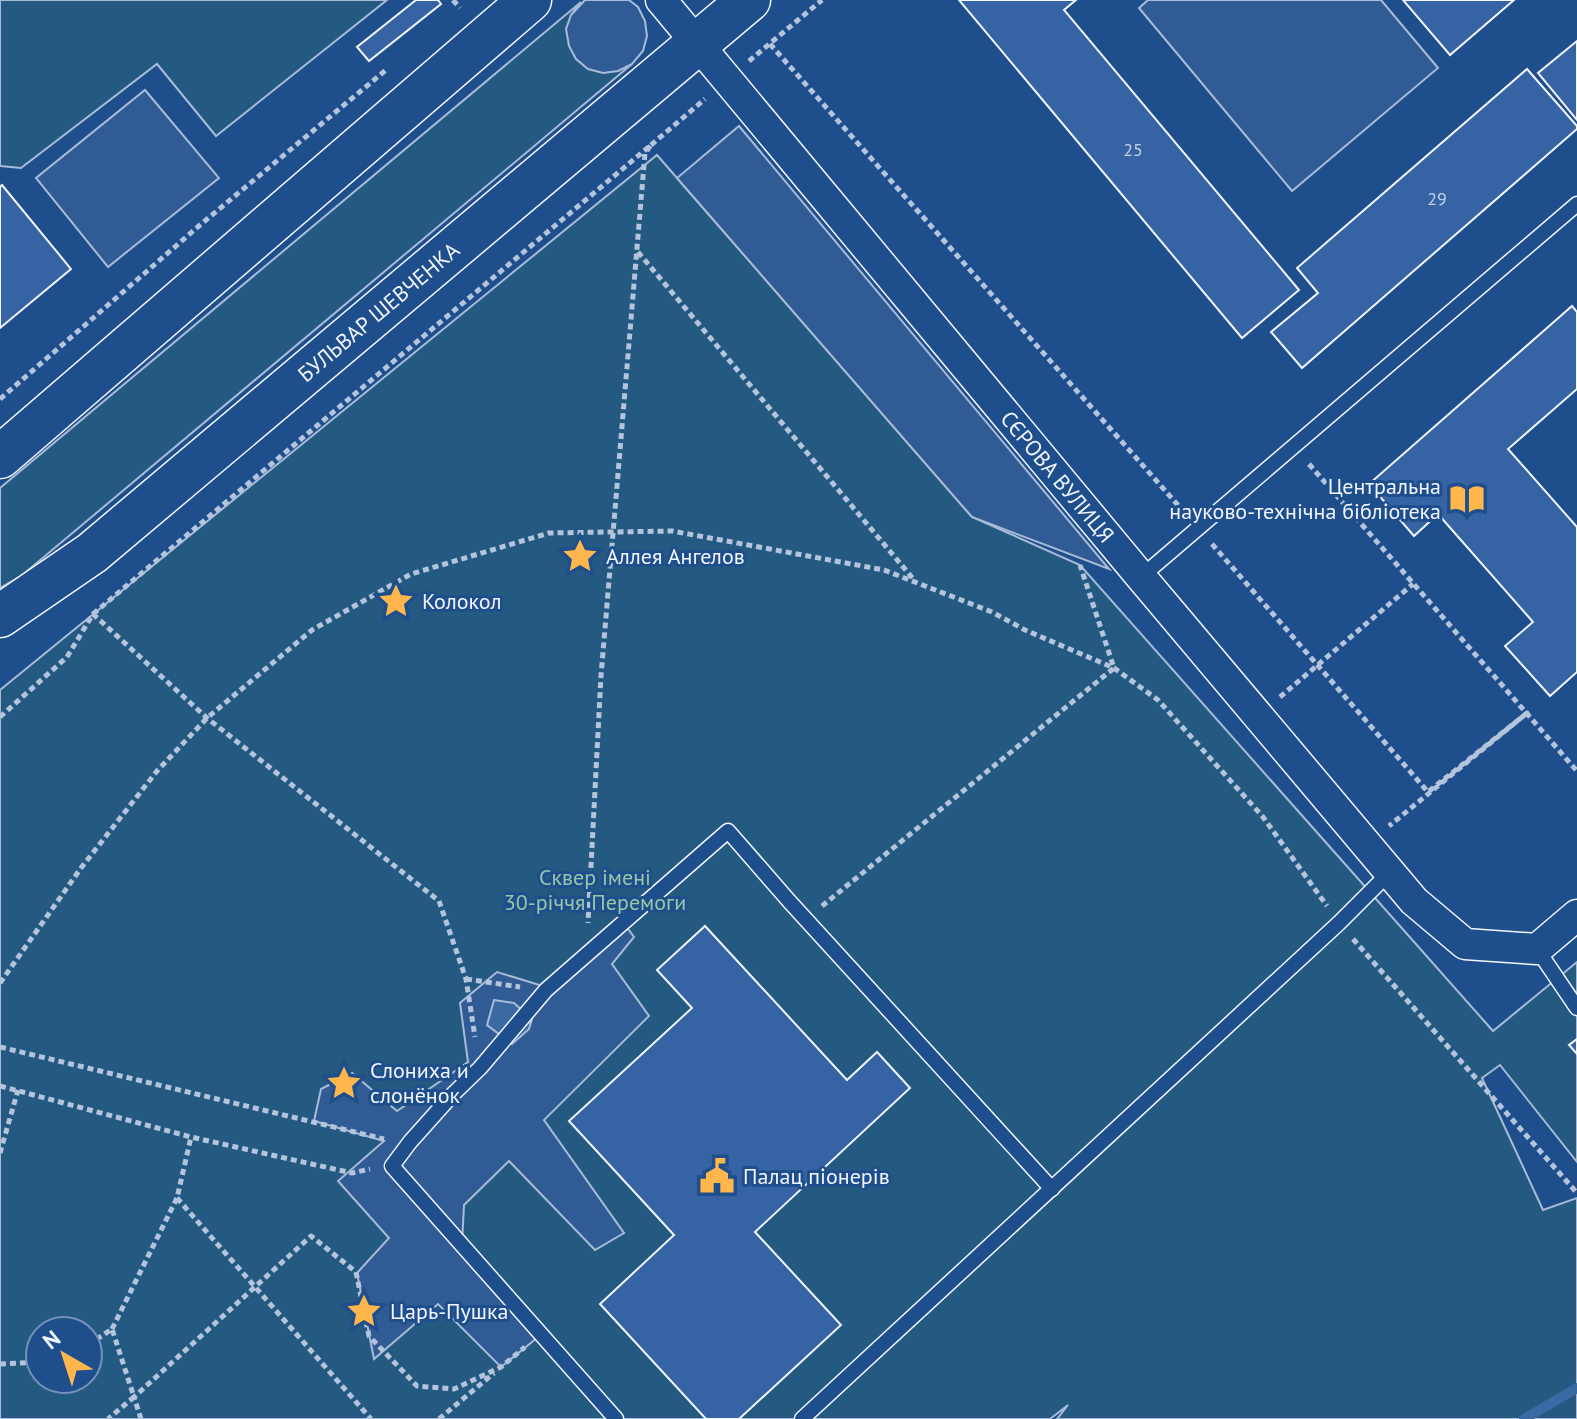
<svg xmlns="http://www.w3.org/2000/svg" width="1577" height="1419" viewBox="0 0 1577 1419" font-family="'PT Sans',sans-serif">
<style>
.green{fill:#245a82;stroke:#a8bbd7;stroke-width:2;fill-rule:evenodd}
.parking{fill:#305b95;stroke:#a8bbd7;stroke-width:2}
.water{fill:#3b69a3;stroke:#a8bbd7;stroke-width:2}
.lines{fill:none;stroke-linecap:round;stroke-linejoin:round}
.stream{stroke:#3b69a3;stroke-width:10}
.building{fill:#3563a3;stroke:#f2f6ff;stroke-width:2}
.service-casing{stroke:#f2f6ff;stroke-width:17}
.minor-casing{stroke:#f2f6ff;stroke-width:33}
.secondary-casing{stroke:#f2f6ff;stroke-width:45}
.path{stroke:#b3c4dc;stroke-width:5;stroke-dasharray:6 4;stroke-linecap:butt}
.service{stroke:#1f4e8c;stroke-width:14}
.minor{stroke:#1f4e8c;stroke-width:30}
.secondary{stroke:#1f4e8c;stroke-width:42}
.labels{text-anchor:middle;stroke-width:6;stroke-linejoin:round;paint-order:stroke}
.number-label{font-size:18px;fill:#c3d1e8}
.street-label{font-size:22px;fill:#f2f6ff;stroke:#1f4e8c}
.poi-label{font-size:22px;fill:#f2f6ff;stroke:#1f4e8c;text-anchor:start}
.park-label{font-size:22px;fill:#97c8a6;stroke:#1f4e8c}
</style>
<rect width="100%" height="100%" fill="#1f4e8c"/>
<g class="green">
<polygon points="0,0 387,0 216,136 157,64 21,168 0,166"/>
<polygon points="581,2 571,15 618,71 632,64 20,577 0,588 0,488"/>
<path d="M 657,155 L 972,517 L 1080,565 L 1493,1031 L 1577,962 L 1577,1162 L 1500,1065 L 1482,1078 L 1543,1210 L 1577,1198 L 1577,1419 L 1057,1419 L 1068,1405 L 1050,1419 L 0,1419 L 0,690 ZM 40,1331 L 88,1331 L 88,1379 L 40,1379 Z"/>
</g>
<g class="parking">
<polygon points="585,0 629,0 638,7 645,21 647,36 643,51 632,64 618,71 603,73 588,69 576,59 569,46 566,29 571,15"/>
<polygon points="1148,0 1381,0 1438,68 1292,191 1139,8"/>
<polygon points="145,90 219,178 108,267 36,178"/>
<polygon points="739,126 1109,569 972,517 677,178"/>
<polygon points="623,922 634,937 612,964 649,1016 544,1120 624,1233 595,1250 509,1161 464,1205 462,1244 542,1334 501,1367 438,1304 374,1359 357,1273 389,1238 338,1181 384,1141 314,1121 321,1089 352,1073 397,1111 468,1062 460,1003 497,972 549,988"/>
</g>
<polygon class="water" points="494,1000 514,1003 532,1019 529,1029 512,1044 487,1025"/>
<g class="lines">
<polyline class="stream" points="1524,1419 1577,1388"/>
</g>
<g class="building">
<polygon points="416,0 438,0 441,4 369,61 357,47"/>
<polygon points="959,0 1076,0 1064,10 1299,290 1242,338"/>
<polygon points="1403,0 1514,0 1450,55"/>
<polygon points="1577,41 1577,120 1538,73"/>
<polygon points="1527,69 1577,126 1577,129 1302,368 1271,332 1318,293 1297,268"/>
<polygon points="2,185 71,269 0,328 0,187"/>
<polygon points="1572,306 1577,312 1577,389 1508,449 1577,527 1577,672 1550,696 1505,646 1533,622 1438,514 1414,536 1369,484"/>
<polygon points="705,926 847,1080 877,1052 910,1088 755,1232 841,1325 739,1419 706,1419 600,1304 674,1235 569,1121 692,1008 657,970"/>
<polygon points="1577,1039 1577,1054 1569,1045"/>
</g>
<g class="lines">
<g class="service-casing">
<g id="service">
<polyline points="1141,577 1577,204"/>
<polyline points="1537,949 1577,1008"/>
<polyline points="616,1419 392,1166 410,1142 452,1095 480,1068 546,990 728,831 789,901 1052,1189"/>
<polyline points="802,1419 1339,923 1390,872"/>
</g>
</g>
<g class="minor-casing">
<g id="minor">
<path id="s1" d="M 661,0 L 1141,577 L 1414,901 L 1465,944 L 1537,949 L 1577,915"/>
</g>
</g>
<g class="secondary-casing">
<g id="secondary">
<polyline points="0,457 530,0"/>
<path id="s2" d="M 0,616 L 92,553 L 749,0"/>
</g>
</g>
<g class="path">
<polyline points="453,0 460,8"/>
<polyline points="770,44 1184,512"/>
<polyline points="749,61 822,0"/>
<polyline points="651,145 705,99"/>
<polyline points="638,252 915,581"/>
<polyline points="0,399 200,225 386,70"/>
<polyline points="1309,464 1577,771"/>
<polyline points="1212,544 1428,792 1527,713 1389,826"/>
<polyline points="93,614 651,145 645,153 601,676 588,923"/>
<polyline points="1280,697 1413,584"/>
<polyline points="0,717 67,657 93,614 207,718 439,901 466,979 475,1037"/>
<polyline points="822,906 1114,668 1080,565"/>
<polyline points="1353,939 1577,1193"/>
<polyline points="466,979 520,987"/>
<polyline points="0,983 81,868 157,771 207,718 312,630 411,574 549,533 672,531 884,570 992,612 1025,630 1114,668 1158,700 1263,817 1327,906"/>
<polyline points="0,1047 384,1139"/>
<polyline points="0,1086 191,1137 352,1173 370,1169"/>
<polyline points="0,1153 18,1090"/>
<polyline points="177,1198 371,1419"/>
<polyline points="112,1329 177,1198 191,1137"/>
<polyline points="88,1345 112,1329 134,1397 108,1419"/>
<polyline points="0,1364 40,1362"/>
<polyline points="141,1419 134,1397 311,1236 356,1272 369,1336 417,1386 454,1389 501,1367 525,1347"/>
<polyline points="439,1419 494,1373"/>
</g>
<use href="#service" class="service"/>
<use href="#minor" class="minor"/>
<use href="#secondary" class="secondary"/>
</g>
<defs>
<g id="library-bare" transform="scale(2.76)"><path d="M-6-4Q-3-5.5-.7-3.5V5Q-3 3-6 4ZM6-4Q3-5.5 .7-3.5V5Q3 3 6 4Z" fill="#ffb74d" stroke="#1f4e8c" stroke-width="2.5" paint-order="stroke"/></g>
<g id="sight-bare" transform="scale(2.76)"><path d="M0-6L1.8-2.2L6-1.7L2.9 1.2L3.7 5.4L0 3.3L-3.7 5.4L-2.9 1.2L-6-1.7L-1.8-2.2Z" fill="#ffb74d" stroke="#1f4e8c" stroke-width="2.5" paint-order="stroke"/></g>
<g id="civic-bare" transform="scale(2.76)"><path d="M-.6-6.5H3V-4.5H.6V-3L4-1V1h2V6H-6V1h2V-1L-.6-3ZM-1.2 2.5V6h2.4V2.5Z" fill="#ffb74d" stroke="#1f4e8c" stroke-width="2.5" paint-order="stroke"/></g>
</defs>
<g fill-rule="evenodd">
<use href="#library-bare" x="1467" y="499"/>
<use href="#sight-bare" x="580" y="556"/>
<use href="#sight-bare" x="396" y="601"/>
<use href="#sight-bare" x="344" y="1083"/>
<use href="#civic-bare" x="717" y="1176"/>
<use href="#sight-bare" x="364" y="1311"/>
</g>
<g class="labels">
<g class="number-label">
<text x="1133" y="156">25</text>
<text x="1437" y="205">29</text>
</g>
<g class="street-label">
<text dy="8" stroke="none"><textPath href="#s2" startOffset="486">БУЛЬВАР ШЕВЧЕНКА</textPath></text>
<text dy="8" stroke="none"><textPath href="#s1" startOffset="620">СЄРОВА ВУЛИЦЯ</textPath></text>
</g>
<g class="poi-label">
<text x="1441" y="494" text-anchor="end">Центральна<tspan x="1441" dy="25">науково-технічна бібліотека</tspan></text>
<text x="606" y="564">Аллея Ангелов</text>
<text x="422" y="609">Колокол</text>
<text x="370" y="1078">Слониха и<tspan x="370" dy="25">слонёнок</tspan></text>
<text x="743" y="1184">Палац піонерів</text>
<text x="390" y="1319">Царь-Пушка</text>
</g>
<g class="park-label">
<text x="595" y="885">Сквер імені<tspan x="595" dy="25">30-річчя Перемоги</tspan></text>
</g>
</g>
<g transform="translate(64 1355) rotate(321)"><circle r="38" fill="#1f4e8c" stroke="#7391ba" stroke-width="2"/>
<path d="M0-6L14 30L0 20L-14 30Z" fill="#ffb74d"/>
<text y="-12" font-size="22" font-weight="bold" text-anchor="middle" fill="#f2f6ff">N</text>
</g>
</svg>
